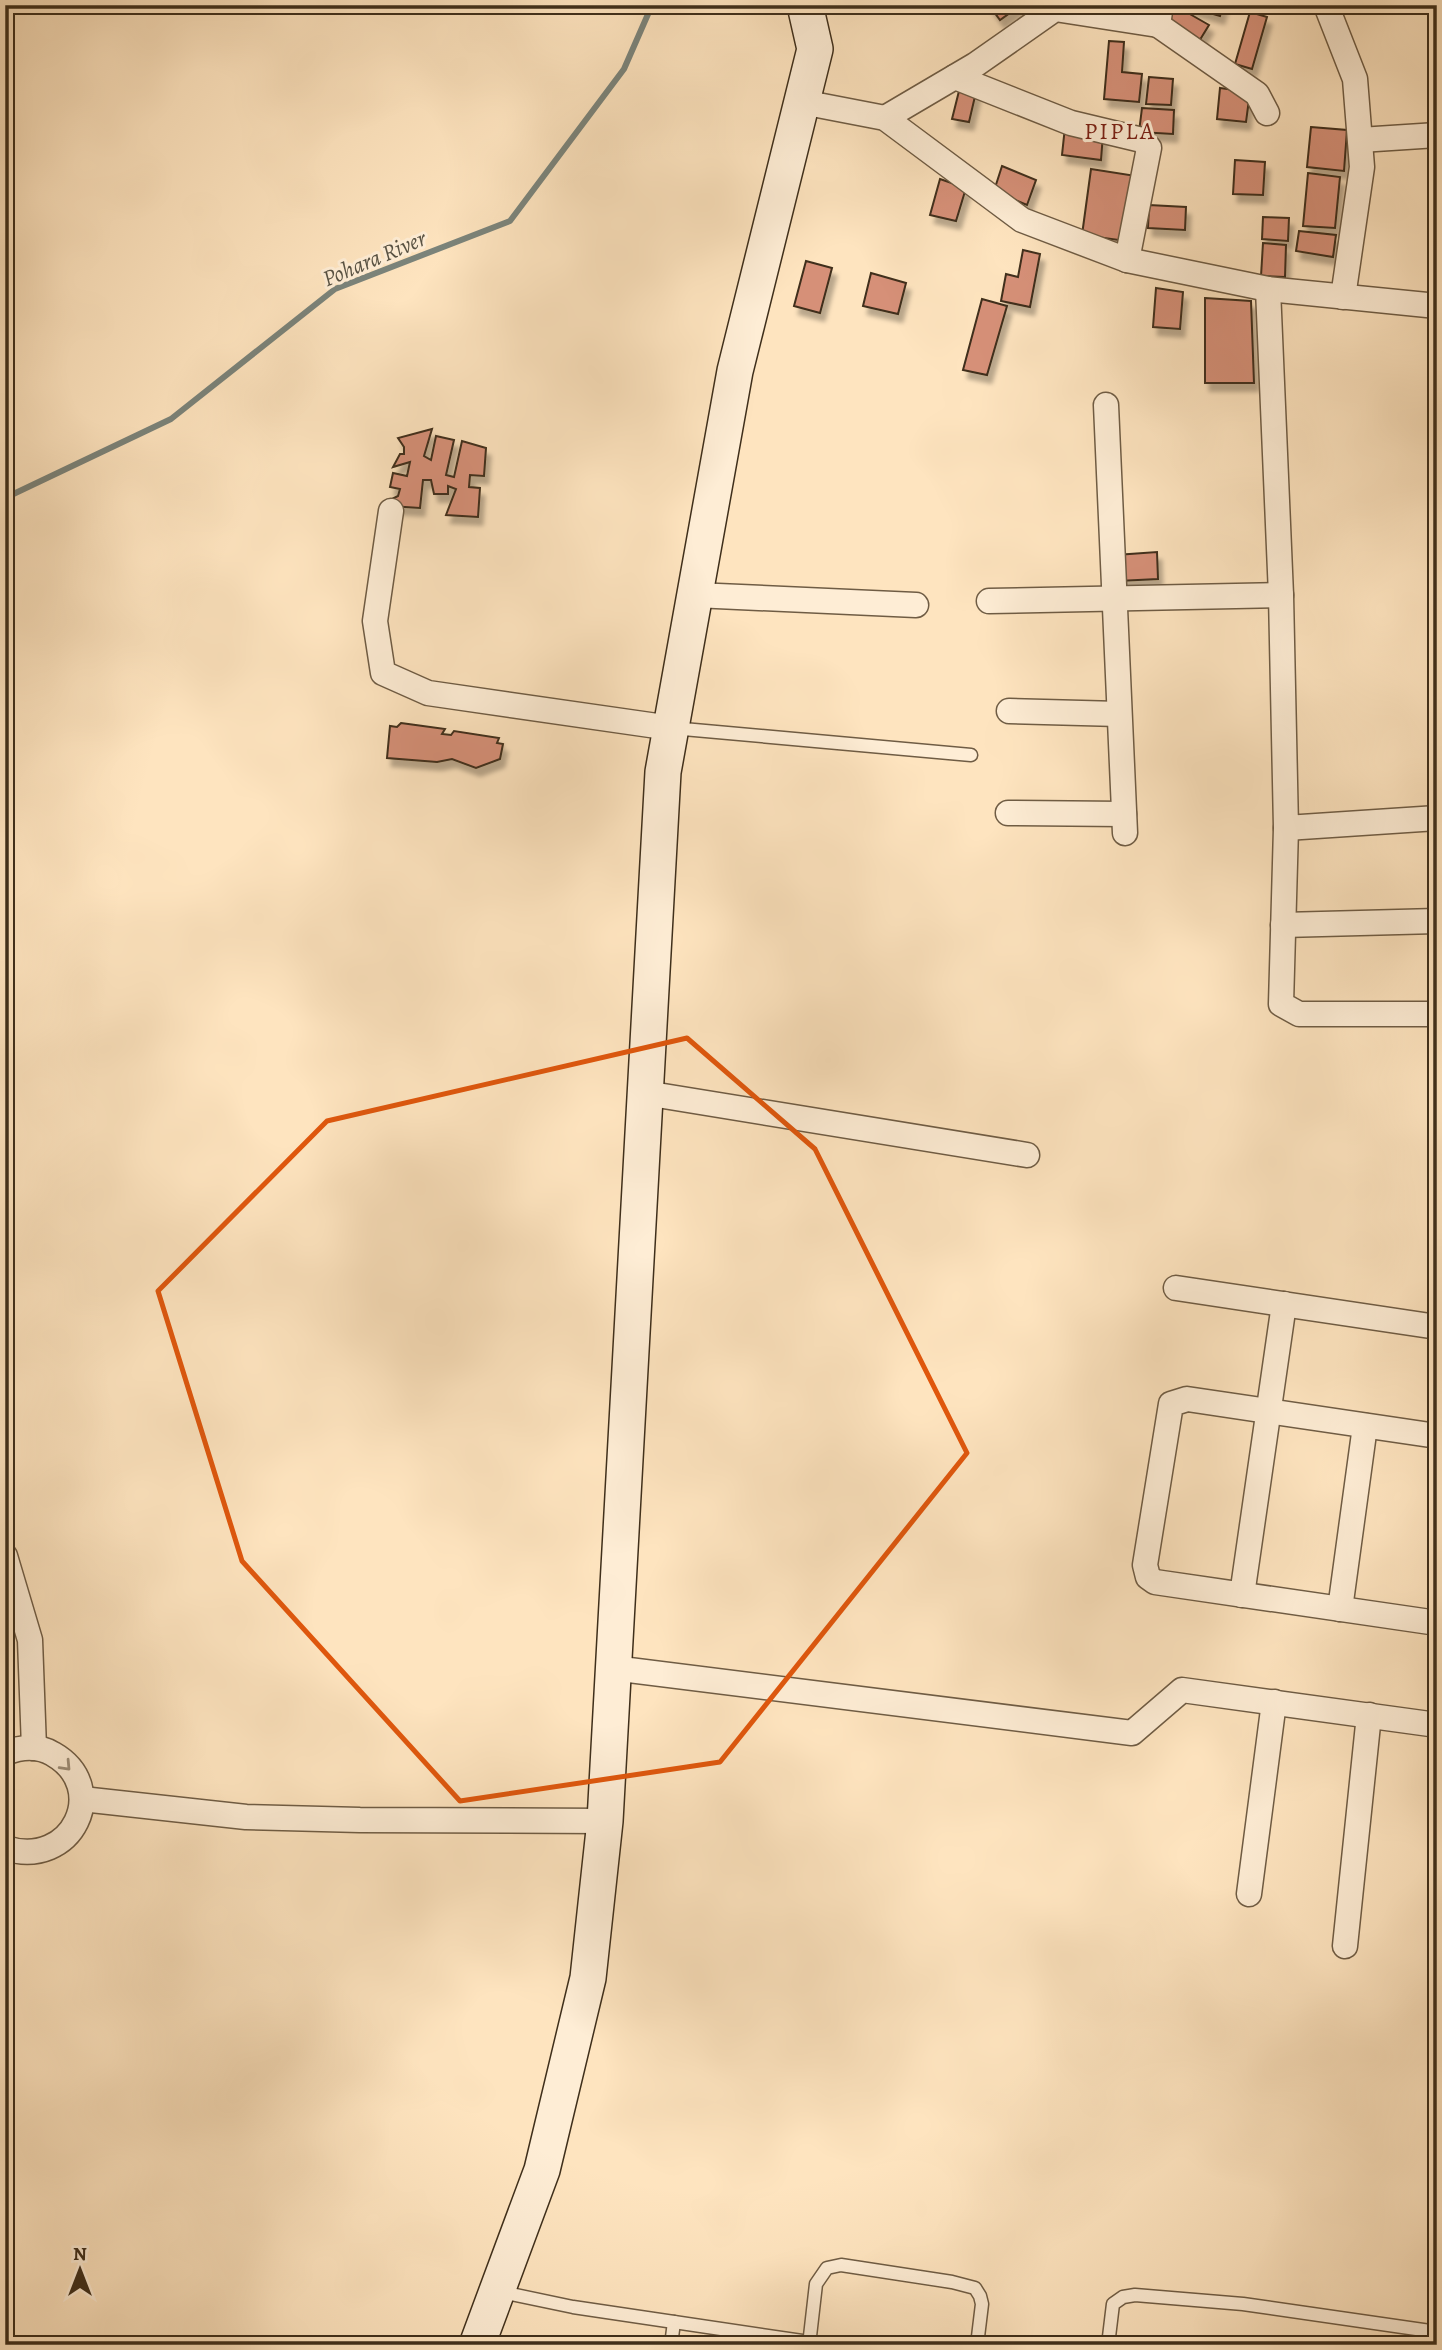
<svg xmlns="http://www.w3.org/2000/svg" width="1442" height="2350" viewBox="0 0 1442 2350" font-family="Alegreya,serif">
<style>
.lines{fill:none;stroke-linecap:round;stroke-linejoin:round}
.stream{stroke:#7b847b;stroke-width:6}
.building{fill:#d69078;stroke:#3f2f1b;stroke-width:2;filter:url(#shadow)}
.lane-casing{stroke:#6f5c44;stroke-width:15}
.street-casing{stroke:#6f5c44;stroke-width:27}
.secondary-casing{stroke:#3f2f1b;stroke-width:38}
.lane{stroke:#feedd5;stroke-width:12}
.street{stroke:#feedd5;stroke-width:24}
.secondary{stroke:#feedd5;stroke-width:35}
.oneway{stroke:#9e8e78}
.marked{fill:none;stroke:#e0570d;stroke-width:5;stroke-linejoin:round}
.labels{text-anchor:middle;stroke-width:6;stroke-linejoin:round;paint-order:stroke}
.water-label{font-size:23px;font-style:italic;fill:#585243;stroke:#feedd5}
.quarter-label{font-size:24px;letter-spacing:2px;fill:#7a1f14;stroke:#feedd5}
</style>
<defs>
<filter id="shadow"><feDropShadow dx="4.5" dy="8" stdDeviation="2" flood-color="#0004"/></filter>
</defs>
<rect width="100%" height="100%" fill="#fee4bf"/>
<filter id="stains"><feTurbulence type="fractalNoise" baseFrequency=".00286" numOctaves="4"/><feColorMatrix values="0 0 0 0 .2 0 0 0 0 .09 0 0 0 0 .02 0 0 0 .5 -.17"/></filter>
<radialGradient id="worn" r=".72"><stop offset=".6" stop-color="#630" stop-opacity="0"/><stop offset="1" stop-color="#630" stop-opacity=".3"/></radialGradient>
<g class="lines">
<polyline class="stream" points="5,498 171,419 335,289 510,221 624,69 652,5"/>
</g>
<g class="building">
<polygon points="989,5 1021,5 1000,20"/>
<polygon points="1174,5 1209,25 1198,43 1163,23"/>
<polygon points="1182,5 1223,5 1220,16"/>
<polygon points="1250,12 1267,17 1252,69 1235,64"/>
<polygon points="1109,41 1124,42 1122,72 1142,74 1139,102 1104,99"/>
<polygon points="1149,77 1173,79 1171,105 1146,104"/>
<polygon points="960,87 976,92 969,122 952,119"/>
<polygon points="1220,88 1250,92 1246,122 1217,119"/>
<polygon points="1142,108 1174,110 1173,134 1139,132"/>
<polygon points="1065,127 1103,134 1101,160 1062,155"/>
<polygon points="1311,127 1347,130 1344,171 1307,167"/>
<polygon points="1235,160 1265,162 1263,195 1233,194"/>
<polygon points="1002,166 1036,180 1027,205 994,191"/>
<polygon points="1091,169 1136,176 1126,241 1082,235"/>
<polygon points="1308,173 1340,177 1335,228 1303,226"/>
<polygon points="940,179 966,188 956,221 930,215"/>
<polygon points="1149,205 1186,207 1185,230 1148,228"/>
<polygon points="1263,217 1289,218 1288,241 1262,239"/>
<polygon points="1299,231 1336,235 1333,257 1296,251"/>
<polygon points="1263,243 1286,245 1285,277 1261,276"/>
<polygon points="1023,250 1040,254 1030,307 1001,301 1006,274 1018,277"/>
<polygon points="806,261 832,268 820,313 794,306"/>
<polygon points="871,273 906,283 898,314 863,306"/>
<polygon points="1156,288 1183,292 1180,329 1153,327"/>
<polygon points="1205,298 1251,301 1254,383 1205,383"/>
<polygon points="982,299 1007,306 987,375 963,370"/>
<polygon points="432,429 424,456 431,460 436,436 454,440 446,475 454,477 462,441 486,448 484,476 470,475 469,487 480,488 478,517 446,515 456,489 448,486 448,494 434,494 431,480 423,480 420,508 390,506 392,499 398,496 400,489 390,487 393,473 407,476 410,462 393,467 400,454 404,454 404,447 398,438"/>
<polygon points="1157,552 1158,579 1118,581 1116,555"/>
<polygon points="401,723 445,729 442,734 451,735 454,731 499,738 497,743 503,744 500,759 476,768 452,759 437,762 387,758 390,726 397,727"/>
</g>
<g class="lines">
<g class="lane-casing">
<g id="lane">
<polyline points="672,728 971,755"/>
<polyline points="501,2292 573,2307 809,2342"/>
<polyline points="671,2345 674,2322"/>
<polyline points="809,2345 816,2284 827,2268 841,2265 952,2282 975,2288 980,2296 982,2304 977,2345"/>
<polyline points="1108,2345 1113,2304 1123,2297 1135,2295 1243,2304 1437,2332"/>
</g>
</g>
<g class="street-casing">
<g id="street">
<polyline points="1326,5 1355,79 1362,167 1343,297"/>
<polyline points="1158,25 1257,94 1267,113"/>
<polyline points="955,77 1071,123 1142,140 1149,148 1127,260"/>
<polyline points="802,102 885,118 1022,220 1127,260 1268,289 1437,306"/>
<polyline points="885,118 975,65 1055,9 1158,25 1161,5"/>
<polyline points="1360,140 1437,135"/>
<polyline points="1268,289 1281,595 1286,828 1437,818"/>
<polyline points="1106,405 1125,833"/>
<polyline points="391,511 375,621 383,673 428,693 671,728"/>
<polyline points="695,595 916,605"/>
<polyline points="989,601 1281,595"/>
<polyline points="1009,711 1119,714"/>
<polyline points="1008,813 1124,814"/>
<polyline points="1286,828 1281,1004 1299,1014 1437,1014"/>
<polyline points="1283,925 1437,921"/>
<polyline points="645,1093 1027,1155"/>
<polyline points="1176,1288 1437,1327"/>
<polyline points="1437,1436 1187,1399 1171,1404 1145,1565 1148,1577 1155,1582 1437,1623"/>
<polyline points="5,1556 30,1640 34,1748"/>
<polyline points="1242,1595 1284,1304"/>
<polyline points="1340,1609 1365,1426"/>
<polyline points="613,1668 1132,1733 1182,1690 1437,1725"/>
<path d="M 5,1753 C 20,1747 38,1745 53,1754 C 111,1787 73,1870 5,1848"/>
<polyline points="82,1799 246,1817 360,1820 605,1821"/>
<polyline points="1249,1894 1274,1702"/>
<polyline points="1345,1946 1369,1715"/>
</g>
</g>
<g class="secondary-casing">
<polyline id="secondary" points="477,2345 542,2170 588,1978 605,1821 663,772 735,371 815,49 805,5"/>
</g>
<use href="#lane" class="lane"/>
<use href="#street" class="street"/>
<use href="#secondary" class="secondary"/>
</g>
<defs><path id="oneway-chevron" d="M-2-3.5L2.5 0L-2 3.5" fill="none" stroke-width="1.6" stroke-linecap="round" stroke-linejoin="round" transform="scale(1.75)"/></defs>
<use class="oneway" href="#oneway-chevron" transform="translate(66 1766) rotate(47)"/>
<path class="marked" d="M 687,1038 L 815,1149 L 967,1453 L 720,1762 L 460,1801 L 242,1561 L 158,1291 L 327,1121 Z"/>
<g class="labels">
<g class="water-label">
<text transform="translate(374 258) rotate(-23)" y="8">Pohara River</text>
</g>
<g class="quarter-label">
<text x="1120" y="139">PIPLA</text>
</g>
</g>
<rect width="1442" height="2350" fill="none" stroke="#fee4bf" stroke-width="28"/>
<rect x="7" y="7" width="1428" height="2336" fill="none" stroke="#3f2f1b" stroke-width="3.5"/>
<rect x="14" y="14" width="1414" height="2322" fill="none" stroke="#3f2f1b" stroke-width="2"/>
<g transform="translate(80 2270)" stroke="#feedd5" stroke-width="5" paint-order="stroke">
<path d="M0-5L12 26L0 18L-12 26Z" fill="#3f2f1b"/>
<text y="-10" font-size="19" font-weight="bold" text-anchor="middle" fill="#3f2f1b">N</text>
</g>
<rect width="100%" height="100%" filter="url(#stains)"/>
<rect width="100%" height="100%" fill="url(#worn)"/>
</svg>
